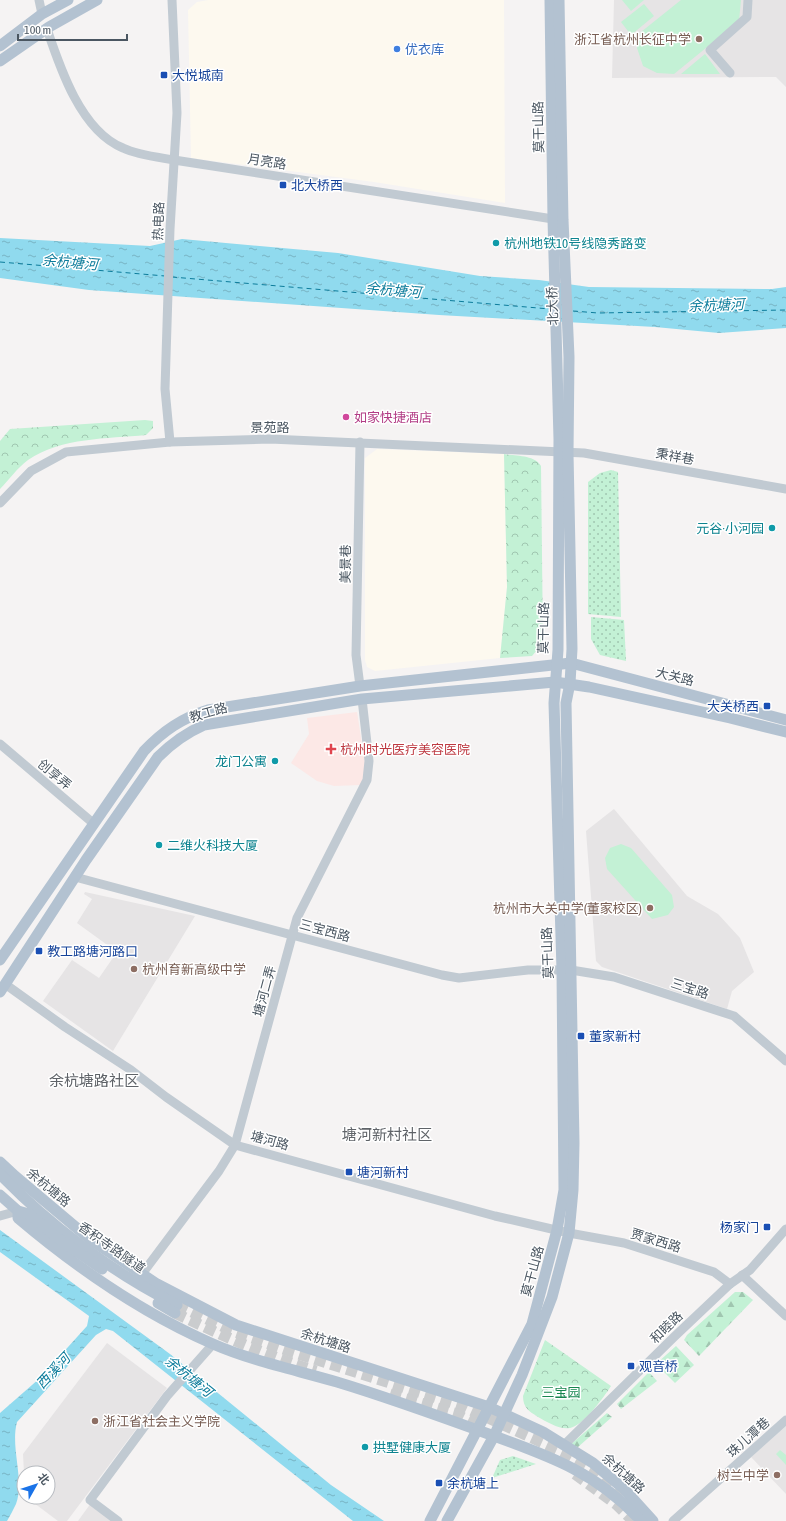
<svg xmlns="http://www.w3.org/2000/svg" width="786" height="1521" viewBox="0 0 786 1521" font-family="'Asap Condensed','Noto Sans SC',sans-serif">
<style>
.commercial{fill:#fdf9ef}
.education{fill:#e6e4e5}
.medical{fill:#fce8e6}
.grass{fill:url(#grass-dots)}
.forest{fill:url(#forest-firs)}
.park{fill:url(#park-crowns)}
.pitch{fill:#c3f1d5}
.water{fill:url(#water-ripples)}
.lines{fill:none;stroke-linecap:round;stroke-linejoin:round}
.ferry{stroke:#0c7c9b;stroke-width:1;stroke-dasharray:5 4;stroke-linecap:butt}
.major-tunnel{stroke:#caccce;stroke-width:11;stroke-dasharray:11 5.5;stroke-linecap:butt}
.minor{stroke:#c1cad2;stroke-width:9}
.major{stroke:#b3c2d1;stroke-width:11}
.education-dot{fill:#8d6e63;stroke:#fff;stroke-width:1.5}
.shop-dot{fill:#3f7fe0;stroke:#fff;stroke-width:1.5}
.transit-dot{fill:#1a4fb4;stroke:#fff;stroke-width:1.5}
.culture-dot{fill:#0f9aa8;stroke:#fff;stroke-width:1.5}
.hotel-dot{fill:#d1479c;stroke:#fff;stroke-width:1.5}
.health-dot{fill:#e0444e;stroke:#fff;stroke-width:1.5}
.labels{text-anchor:middle;stroke-width:3;stroke-linejoin:round;paint-order:stroke}
.education-label{font-size:13px;fill:#785e54;stroke:#fff;text-anchor:end}
.shop-label{font-size:13px;fill:#366cbe;stroke:#fff;text-anchor:start}
.transit-label{font-size:13px;fill:#164399;stroke:#fff;text-anchor:start}
.street-label{font-size:13px;fill:#4a5661;stroke:#fff}
.culture-label{font-size:13px;fill:#0d838f;stroke:#fff;text-anchor:start}
.hotel-label{font-size:13px;fill:#b23c85;stroke:#fff;text-anchor:start}
.health-label{font-size:13px;fill:#be3a42;stroke:#fff;text-anchor:start}
.park-label{font-size:13px;fill:#17864f;stroke:#fff}
.water-label{font-size:14px;font-style:italic;fill:#0c7c9b;stroke:#fff}
.quarter-label{font-size:15px;fill:#5f6368;stroke:#fff}
</style>
<defs>
<pattern id="grass-dots" width="8" height="8" patternUnits="userSpaceOnUse"><rect width="8" height="8" fill="#c3f1d5"/><path d="M2 2h.1M6 6h.1" fill="none" stroke="#a0c6b0" stroke-width="1.8" stroke-linecap="round"/></pattern>
<pattern id="forest-firs" width="22" height="20" patternUnits="userSpaceOnUse"><rect width="22" height="20" fill="#c3f1d5"/><path d="M5 1l3.5 6h-7zM16 11l3.5 6h-7z" fill="#a0c6b0"/></pattern>
<pattern id="park-crowns" width="20" height="18" patternUnits="userSpaceOnUse"><rect width="20" height="18" fill="#c3f1d5"/><path d="M2 6a3 3 0 1 1 6 0M12 15a3 3 0 1 1 6 0" fill="none" stroke="#a0c6b0"/></pattern>
<pattern id="water-ripples" width="26" height="14" patternUnits="userSpaceOnUse"><rect width="26" height="14" fill="#90daee"/><path d="M2 4q2-2 4 0t4 0M15 11q2-2 4 0t4 0" fill="none" stroke="#78b4c4"/></pattern>
</defs>
<rect width="100%" height="100%" fill="#f5f3f3"/>
<g class="commercial">
<polygon points="208,0 504,0 505,203 374,182 191,158 188,10 197,2"/>
<polygon points="377,449 504,454 507,587 500,658 375,671 367,667 365,660 365,458"/>
</g>
<g class="education">
<polygon points="614,0 786,0 786,87 776,77 612,78"/>
<polygon points="614,809 687,896 718,914 740,938 754,972 732,991 727,1009 602,967 596,961 586,831"/>
<polygon points="85,892 195,916 113,1051 43,1001 72,960 99,978 117,952 77,923 92,899 84,894"/>
<polygon points="107,1343 167,1388 67,1521 58,1521 26,1497 48,1497 48,1473 24,1473 23,1454"/>
<polygon points="786,1426 786,1494 751,1457"/>
<polygon points="91,1503 115,1521 78,1521"/>
</g>
<polygon class="medical" points="357,712 365,764 365,772 361,785 334,786 317,781 291,763 309,734 307,718"/>
<g class="grass">
<polygon points="611,470 618,472 621,617 588,614 588,482 600,473"/>
<polygon points="591,617 624,620 626,661 600,655 591,639"/>
<polygon points="513,1456 536,1464 492,1478 500,1460"/>
</g>
<g class="forest">
<polygon points="735,1292 743,1292 753,1300 699,1356 684,1340 687,1335"/>
<polygon points="676,1346 694,1365 675,1383 656,1364"/>
<polygon points="649,1372 657,1381 621,1409 617,1404"/>
<polygon points="607,1413 612,1417 578,1447 570,1445"/>
</g>
<g class="park">
<path d="M 145,420 L 153,421 L 153,428 L 146,435 C 107,439 62,437 28,460 C 17,468 9,480 0,489 L 0,441 L 10,429 Z"/>
<path d="M 504,454 C 515,456 535,455 541,466 L 543,643 L 532,656 L 500,658 L 507,587 Z"/>
<path d="M 545,1340 L 611,1386 C 604,1397 583,1426 570,1428 C 560,1430 547,1422 538,1417 C 529,1411 523,1408 523,1396 Z"/>
</g>
<g class="pitch">
<polygon points="622,0 644,0 631,11"/>
<polygon points="681,0 741,0 739,21 674,74 657,73 643,66 637,48 641,32"/>
<polygon points="644,4 654,16 631,35 621,22"/>
<polygon points="705,54 720,74 681,74"/>
<polygon points="621,844 631,848 672,895 674,907 668,915 652,919 607,869 605,858 610,848"/>
<polygon points="780,1450 786,1455 786,1465 776,1454"/>
</g>
<g class="water">
<polygon points="0,238 150,246 182,239 338,253 480,276 539,280 589,287 772,289 786,287 786,328 719,333 655,327 439,315 89,290 0,278"/>
<path d="M 0,1230 L 170,1354 L 331,1485 L 384,1521 L 353,1521 L 113,1331 L 106,1329 L 96,1335 L 17,1422 C 10,1448 25,1480 16,1504 C 13,1510 10,1516 7,1521 L 0,1521 L 0,1413 L 40,1378 L 87,1326 L 89,1316 L 0,1252 Z"/>
</g>
<g class="lines">
<g class="ferry">
<polyline points="0,262 165,276"/>
<polyline points="172,277 550,309"/>
<polyline points="573,311 598,313 786,310"/>
</g>
<g class="major-tunnel">
<polyline points="177,1305 230,1330 292,1352 462,1406 565,1453 594,1469 622,1496"/>
<path d="M 175,1313 C 221,1335 267,1356 316,1371"/>
<polyline points="390,1394 454,1413 484,1428"/>
<polyline points="575,1474 617,1505 633,1521"/>
</g>
<g class="minor">
<polyline points="39,0 42,14"/>
<path d="M 47,29 C 60,68 81,131 123,148 C 138,155 157,157 174,160 L 553,219"/>
<polyline points="730,73 710,50 747,17 748,0"/>
<polyline points="170,442 165,389 170,229 177,113 172,0"/>
<polyline points="0,503 31,471 66,452 170,442 270,439 584,453 786,489"/>
<polyline points="360,686 356,655 360,442"/>
<polyline points="0,744 93,823"/>
<polyline points="75,877 442,975 459,978 528,970 571,970 614,977 734,1016 786,1061"/>
<polyline points="5,984 65,1027 131,1070 166,1097 235,1145 495,1216 569,1233 624,1243 714,1272 730,1284"/>
<polyline points="0,1216 18,1211"/>
<polyline points="142,1274 219,1171 235,1145 297,918 367,780 369,761 362,699"/>
<polyline points="742,1275 786,1316"/>
<polyline points="564,1445 674,1337 730,1284 750,1270 786,1229"/>
<polyline points="118,1521 90,1500 167,1396 213,1344"/>
<polyline points="673,1521 786,1420"/>
</g>
<g class="major">
<polyline points="0,46 42,14 68,0"/>
<polyline points="0,61 49,27 97,0"/>
<path d="M 0,960 L 144,751 C 163,731 182,718 208,710 L 360,686 L 571,663 L 786,720"/>
<path d="M 0,992 L 86,860 L 158,757 C 172,743 186,733 204,725 L 362,699 L 555,682 L 589,687 L 730,718 L 786,732"/>
<polyline points="0,1162 15,1176 91,1240 157,1284 236,1325 489,1407 543,1432 593,1463 624,1489 653,1521"/>
<path d="M 0,1174 C 49,1225 113,1273 177,1305"/>
<path d="M 0,1195 L 18,1211 L 18,1218 C 77,1268 142,1313 213,1344 C 252,1361 296,1370 337,1382 C 390,1398 442,1417 494,1436 C 552,1457 599,1474 641,1521"/>
<polyline points="18,1211 29,1214 59,1239 102,1269"/>
<polyline points="158,1303 175,1313"/>
<polyline points="430,1521 532,1324 557,1230 564,1190 562,970 554,703 558,650 559,439 553,219 550,0"/>
<polyline points="447,1521 494,1436 522,1375 552,1297 569,1233 573,1190 574,1143 566,703 570,683 572,649 568,453 569,357 563,220 559,0"/>
</g>
</g>
<g class="education-dot">
<circle cx="699" cy="39" r="4"/>
<circle cx="650" cy="908" r="4"/>
<circle cx="134" cy="969" r="4"/>
<circle cx="95" cy="1421" r="4"/>
<circle cx="777" cy="1475" r="4"/>
</g>
<circle class="shop-dot" cx="397" cy="49" r="4"/>
<g class="transit-dot">
<rect x="160" y="71" width="8" height="8" rx="2"/>
<rect x="279" y="181" width="8" height="8" rx="2"/>
<rect x="763" y="702" width="8" height="8" rx="2"/>
<rect x="35" y="947" width="8" height="8" rx="2"/>
<rect x="577" y="1032" width="8" height="8" rx="2"/>
<rect x="345" y="1168" width="8" height="8" rx="2"/>
<rect x="763" y="1223" width="8" height="8" rx="2"/>
<rect x="627" y="1362" width="8" height="8" rx="2"/>
<rect x="435" y="1479" width="8" height="8" rx="2"/>
</g>
<g class="culture-dot">
<circle cx="496" cy="243" r="4"/>
<circle cx="772" cy="528" r="4"/>
<circle cx="275" cy="761" r="4"/>
<circle cx="159" cy="845" r="4"/>
<circle cx="365" cy="1447" r="4"/>
</g>
<circle class="hotel-dot" cx="346" cy="417" r="4"/>
<path class="health-dot" d="M329 743h4v4h4v4h-4v4h-4v-4h-4v-4h4z"/>
<g class="labels">
<g class="education-label">
<text x="691" y="44">浙江省杭州长征中学</text>
<text x="642" y="913">杭州市大关中学(董家校区)</text>
<text x="142" y="974" text-anchor="start">杭州育新高级中学</text>
<text x="103" y="1426" text-anchor="start">浙江省社会主义学院</text>
<text x="769" y="1480">树兰中学</text>
</g>
<g class="shop-label">
<text x="405" y="54">优衣库</text>
</g>
<g class="transit-label">
<text x="172" y="80">大悦城南</text>
<text x="291" y="190">北大桥西</text>
<text x="759" y="711" text-anchor="end">大关桥西</text>
<text x="47" y="956">教工路塘河路口</text>
<text x="589" y="1041">董家新村</text>
<text x="357" y="1177">塘河新村</text>
<text x="759" y="1232" text-anchor="end">杨家门</text>
<text x="639" y="1371">观音桥</text>
<text x="447" y="1488">余杭塘上</text>
</g>
<g class="street-label">
<text transform="translate(538 127) rotate(-91)" y="5">莫干山路</text>
<text transform="translate(267 161) rotate(9)" y="5">月亮路</text>
<text transform="translate(158 221) rotate(-88)" y="5">热电路</text>
<text transform="translate(552 306) rotate(-92)" y="5">北大桥</text>
<text x="270" y="432">景苑路</text>
<text transform="translate(675 456) rotate(10)" y="5">秉祥巷</text>
<text transform="translate(345 564) rotate(-89)" y="5">美景巷</text>
<text transform="translate(543 628) rotate(-89)" y="5">莫干山路</text>
<text transform="translate(675 676) rotate(14)" y="5">大关路</text>
<text transform="translate(208 712) rotate(-16)" y="5">教工路</text>
<text transform="translate(55 774) rotate(40)" y="5">创享弄</text>
<text transform="translate(325 930) rotate(15)" y="5">三宝西路</text>
<text transform="translate(547 953) rotate(-92)" y="5">莫干山路</text>
<text transform="translate(690 988) rotate(18)" y="5">三宝路</text>
<text transform="translate(264 991) rotate(-75)" y="5">塘河二弄</text>
<text transform="translate(270 1140) rotate(15)" y="5">塘河路</text>
<text transform="translate(49 1187) rotate(40)" y="5">余杭塘路</text>
<text transform="translate(656 1240) rotate(17)" y="5">贾家西路</text>
<text transform="translate(112 1247) rotate(35)" y="5">香积寺路隧道</text>
<text transform="translate(532 1271) rotate(-75)" y="5">莫干山路</text>
<text transform="translate(666 1327) rotate(-44)" y="5">和睦路</text>
<text transform="translate(326 1340) rotate(18)" y="5">余杭塘路</text>
<text transform="translate(748 1437) rotate(-42)" y="5">珠儿潭巷</text>
<text transform="translate(624 1473) rotate(42)" y="5">余杭塘路</text>
</g>
<g class="culture-label">
<text x="504" y="248">杭州地铁10号线隐秀路变</text>
<text x="764" y="533" text-anchor="end">元谷·小河园</text>
<text x="267" y="766" text-anchor="end">龙门公寓</text>
<text x="167" y="850">二维火科技大厦</text>
<text x="373" y="1452">拱墅健康大厦</text>
</g>
<g class="hotel-label">
<text x="354" y="422">如家快捷酒店</text>
</g>
<g class="health-label">
<text x="340" y="754">杭州时光医疗美容医院</text>
</g>
<g class="park-label">
<text x="561" y="1397">三宝园</text>
</g>
<g class="water-label">
<text transform="translate(70 262) rotate(5)" y="5">余杭塘河</text>
<text transform="translate(393 290) rotate(5)" y="5">余杭塘河</text>
<text transform="translate(716 305) rotate(-2)" y="5">余杭塘河</text>
<text transform="translate(53 1371) rotate(-47)" y="5">西溪河</text>
<text transform="translate(189 1376) rotate(39)" y="5">余杭塘河</text>
</g>
<g class="quarter-label">
<text x="94" y="1086">余杭塘路社区</text>
<text x="387" y="1140">塘河新村社区</text>
</g>
</g>
<g transform="translate(36 1485) rotate(51)"><circle r="19" fill="#ffffff" stroke="#b7bbc0"/>
<path d="M0-3L7 15L0 10L-7 15Z" fill="#1a73e8"/>
<text y="-6" font-size="11" font-weight="bold" text-anchor="middle" fill="#4a5661">北</text>
</g>
<path d="M18 34v6h109v-6" fill="none" stroke="#4a5661" stroke-width="2"/>
<text x="24" y="34" font-size="12" fill="#4a5661" stroke="#ffffff" stroke-width="3" paint-order="stroke">100 m</text>
</svg>
